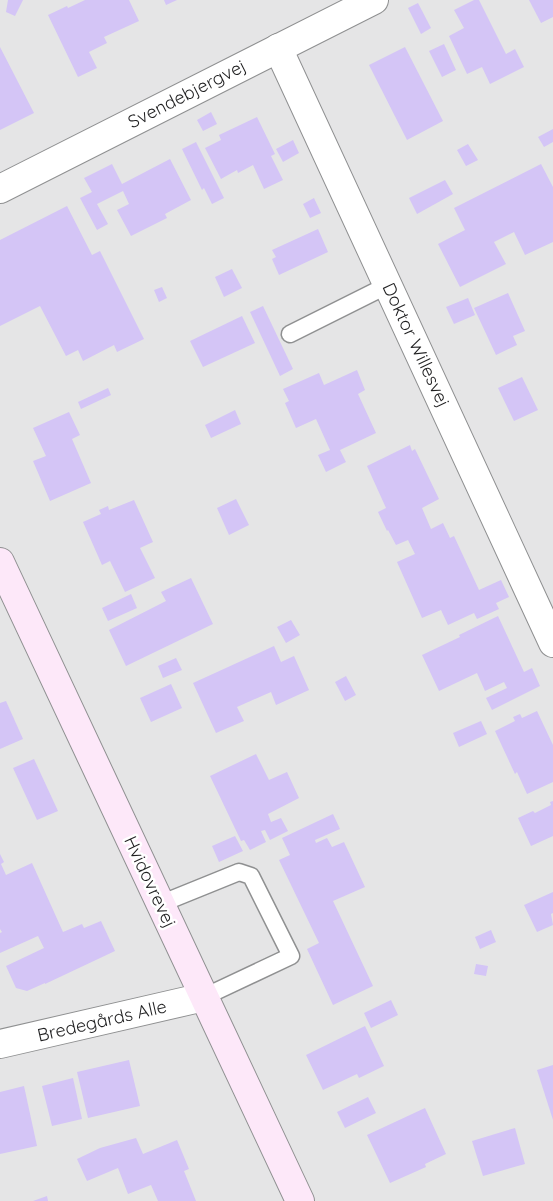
<svg xmlns="http://www.w3.org/2000/svg" width="553" height="1201" viewBox="0 0 553 1201" font-family="Quicksand,sans-serif">
<style>
.building{fill:#d4c5f6}
.lines{fill:none;stroke-linecap:round;stroke-linejoin:round}
.lane-casing{stroke:#8f9091;stroke-width:19}
.street-casing{stroke:#8f9091;stroke-width:30}
.secondary-casing{stroke:#8f9091;stroke-width:30}
.lane{stroke:#fff;stroke-width:16}
.street{stroke:#fff;stroke-width:28}
.secondary{stroke:#fde8f9;stroke-width:28}
.labels{text-anchor:middle;stroke-width:5;stroke-linejoin:round;paint-order:stroke}
.street-label{font-size:18px;fill:#1f1f20;stroke:#fff}
</style>
<rect width="100%" height="100%" fill="#e5e5e6"/>
<g class="building">
<polygon points="8,0 23,0 15,16 6,12"/>
<polygon points="85,0 129,0 139,21 104,37 107,43 89,52 97,68 78,77 48,15 67,6 68,8"/>
<polygon points="164,0 177,0 166,5"/>
<polygon points="474,0 479,0 506,54 515,49 524,67 490,84 482,67 467,74 449,36 464,28 454,10"/>
<polygon points="529,0 553,0 553,17 541,23"/>
<polygon points="418,3 431,28 421,34 408,8"/>
<polygon points="444,44 456,70 442,77 429,51"/>
<polygon points="0,47 34,113 0,130"/>
<polygon points="405,47 443,121 407,140 369,65"/>
<polygon points="211,112 217,124 203,131 197,120"/>
<polygon points="257,117 275,154 271,156 283,180 264,189 253,165 238,173 237,170 221,179 205,148 221,140 219,135"/>
<polygon points="553,129 553,142 544,147 538,137"/>
<polygon points="293,140 299,153 283,162 276,149"/>
<polygon points="196,142 224,198 212,204 204,188 202,190 182,149"/>
<polygon points="468,144 478,160 466,166 457,150"/>
<polygon points="170,159 191,200 165,214 167,218 131,236 117,210 129,204 123,191 97,204 108,224 97,230 80,198 92,192 84,178 112,164 122,184"/>
<polygon points="541,164 553,187 553,242 525,255 514,232 494,242 506,264 460,287 438,244 465,230 454,208"/>
<polygon points="445,180 453,194 417,214 409,198"/>
<polygon points="314,198 321,213 310,218 303,204"/>
<polygon points="67,206 92,255 100,251 144,339 117,352 114,345 83,361 78,350 66,356 40,306 0,326 0,240"/>
<polygon points="318,229 328,252 279,275 272,259 276,257 272,250"/>
<polygon points="232,269 242,288 224,297 215,277"/>
<polygon points="162,287 167,298 159,302 154,290"/>
<polygon points="508,293 525,331 513,336 517,345 496,355 474,308"/>
<polygon points="468,298 475,315 454,324 446,307"/>
<polygon points="263,306 293,369 280,376 250,312"/>
<polygon points="242,316 255,343 203,367 190,341"/>
<polygon points="357,370 365,390 358,394 376,433 340,450 346,462 326,472 318,455 330,450 316,419 296,428 285,403 289,401 283,389 319,373 324,385"/>
<polygon points="522,377 538,410 514,421 498,388"/>
<polygon points="108,388 111,395 81,409 78,402"/>
<polygon points="235,410 241,424 211,438 205,425"/>
<polygon points="69,412 80,435 72,439 91,483 50,501 33,461 46,456 33,428"/>
<polygon points="410,445 412,451 415,449 439,499 422,508 431,529 443,523 450,538 454,536 479,590 501,580 509,597 496,603 499,609 477,619 474,613 448,625 441,610 422,618 397,562 415,554 408,540 396,545 388,530 387,531 378,512 386,508 367,466"/>
<polygon points="236,499 249,525 229,535 217,508"/>
<polygon points="134,500 153,542 140,548 155,578 125,592 110,561 102,565 83,522 101,514 99,510 108,506 109,510"/>
<polygon points="191,578 213,624 126,666 109,630 166,601 161,592"/>
<polygon points="131,594 137,608 108,621 102,608"/>
<polygon points="498,616 524,672 532,668 540,686 492,710 486,698 507,688 504,682 485,691 477,673 439,691 422,655 460,637 459,635"/>
<polygon points="291,620 300,635 286,643 277,627"/>
<polygon points="274,646 281,662 294,656 309,690 276,705 271,692 237,707 244,721 216,733 193,683"/>
<polygon points="176,658 182,670 163,678 158,666"/>
<polygon points="346,676 356,695 345,701 335,682"/>
<polygon points="171,684 182,708 151,722 140,698"/>
<polygon points="6,701 23,739 0,749 0,703"/>
<polygon points="537,711 553,745 553,782 527,794 517,772 515,774 495,731 515,721 513,717 520,714 522,718"/>
<polygon points="481,721 487,734 459,747 453,733"/>
<polygon points="256,754 269,780 287,772 299,798 268,814 271,822 281,818 288,831 270,840 265,830 261,831 266,842 250,850 244,840 241,841 210,776"/>
<polygon points="34,759 58,811 37,820 13,768"/>
<polygon points="553,801 553,836 531,846 518,818 533,811 535,813 551,805 550,802"/>
<polygon points="333,814 340,829 315,840 316,843 327,838 332,847 344,842 365,887 333,901 373,986 333,1005 307,949 319,943 279,860 290,855 282,838"/>
<polygon points="235,836 243,851 219,862 212,846"/>
<polygon points="0,854 4,862 1,864 6,875 32,863 63,932 82,924 84,928 101,921 115,951 45,984 45,983 27,991 16,988 6,966 44,948 38,936 0,953 0,933 2,932 0,929"/>
<polygon points="553,892 553,913 551,914 553,925 537,932 524,905"/>
<polygon points="491,930 496,942 480,949 475,937"/>
<polygon points="476,964 488,966 486,976 474,974"/>
<polygon points="391,1000 398,1015 371,1028 364,1013"/>
<polygon points="365,1026 384,1066 359,1078 357,1074 323,1090 306,1055"/>
<polygon points="129,1060 140,1106 88,1118 77,1072"/>
<polygon points="553,1065 553,1120 537,1070"/>
<polygon points="73,1078 82,1119 52,1126 42,1086"/>
<polygon points="24,1086 37,1146 0,1154 0,1092"/>
<polygon points="368,1097 376,1113 345,1128 337,1112"/>
<polygon points="425,1108 446,1154 425,1164 426,1167 390,1183 367,1135"/>
<polygon points="515,1128 525,1164 483,1176 472,1141"/>
<polygon points="136,1138 143,1154 177,1140 189,1169 184,1171 196,1201 158,1201 151,1185 128,1194 118,1168 87,1181 77,1159 100,1148"/>
<polygon points="47,1196 48,1201 33,1201"/>
</g>
<g class="lines">
<g class="lane-casing">
<g id="lane">
<polyline points="290,334 388,285"/>
<polyline points="160,904 239,872 251,876 291,956 204,997"/>
</g>
</g>
<g class="street-casing">
<g id="street">
<polyline points="278,48 553,643"/>
<polyline points="0,189 374,0"/>
<polyline points="0,1044 204,997"/>
</g>
</g>
<g class="secondary-casing">
<polyline id="secondary" points="0,562 300,1201"/>
</g>
<use href="#lane" class="lane"/>
<use href="#street" class="street"/>
<use href="#secondary" class="secondary"/>
</g>
<g class="labels">
<g class="street-label">
<text transform="translate(187 94) rotate(-27)" y="6">Svendebjergvej</text>
<text transform="translate(416 345) rotate(65)" y="6">Doktor Willesvej</text>
<text transform="translate(150 882) rotate(65)" y="6">Hvidovrevej</text>
<text transform="translate(102 1021) rotate(-13)" y="6">Bredegårds Alle</text>
</g>
</g>
</svg>
